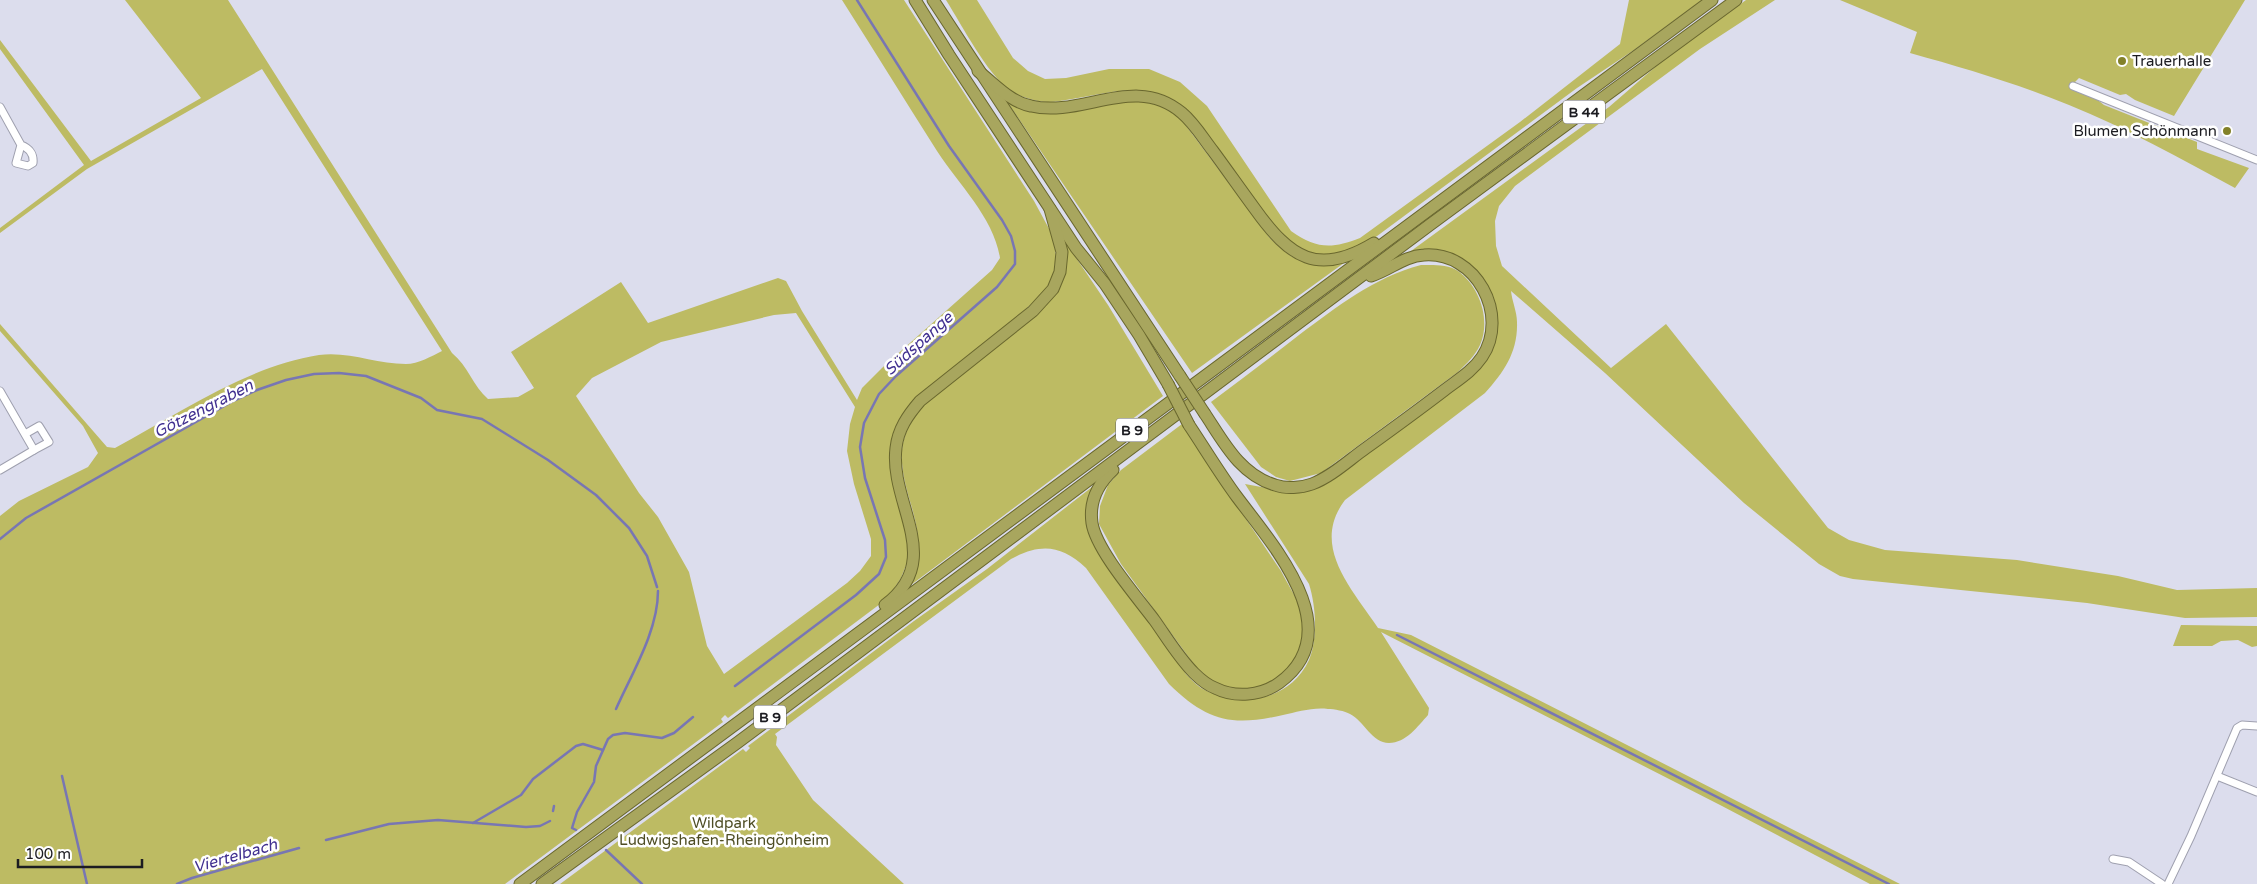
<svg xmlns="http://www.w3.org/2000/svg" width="2257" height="884" viewBox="0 0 2257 884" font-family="'Varela Round',sans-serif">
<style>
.green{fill:#bdbb63;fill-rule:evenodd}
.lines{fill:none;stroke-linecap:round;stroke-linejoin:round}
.stream{stroke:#7876b3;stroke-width:2.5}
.minor-casing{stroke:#9fa0af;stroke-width:9}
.trunk-casing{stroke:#69672e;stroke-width:13}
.minor{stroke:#fff;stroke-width:7}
.trunk{stroke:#a8a65e;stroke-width:11}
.trunk-bridge-casing{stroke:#69672e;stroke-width:13;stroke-linecap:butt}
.trunk-bridge{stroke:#a8a65e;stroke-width:11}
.poi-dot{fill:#838129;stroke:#fff;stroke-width:2}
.labels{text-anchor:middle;stroke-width:5;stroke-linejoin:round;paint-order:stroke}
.shield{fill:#fff;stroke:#606064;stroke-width:1}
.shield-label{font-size:14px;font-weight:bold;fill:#1c1c21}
.poi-label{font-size:15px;fill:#1c1c21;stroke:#fff;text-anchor:start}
.park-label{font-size:15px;fill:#4e4d24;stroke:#fff}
.water-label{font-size:16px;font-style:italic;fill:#413090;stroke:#fff}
</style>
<rect width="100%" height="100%" fill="#dcdded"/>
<g class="green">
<path d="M 125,0 L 228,0 L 452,353 C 468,366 473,386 488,399 L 518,397 L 534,388 L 511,352 L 621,282 L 648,323 L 778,278 L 786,281 L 802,311 L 857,400 L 862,388 L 883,367 L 992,270 L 1000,258 C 994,218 959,185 937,151 C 905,101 874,50 842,0 L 904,0 L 1034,201 L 1053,236 L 1056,256 L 1053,277 L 1043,294 L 1004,328 L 916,397 L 895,430 L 890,458 L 907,534 L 908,560 L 901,578 L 888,598 L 728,718 L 725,715 L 721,719 L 723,722 L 505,884 L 0,884 L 0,516 L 19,501 L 88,467 L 98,453 L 83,426 L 0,331 L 0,324 L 107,447 L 115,448 C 178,414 247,366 319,355 C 349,351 376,364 406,364 C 418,364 432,356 442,351 L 262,69 L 87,169 L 0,233 L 0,228 L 84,165 L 0,49 L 0,40 L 91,161 L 201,98 ZM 796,313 L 855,407 L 850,424 L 847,451 L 854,484 L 871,539 L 871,556 L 860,571 L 847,583 L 724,674 L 707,646 L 689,572 L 658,517 L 639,493 L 576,396 L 592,378 L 661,342 L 774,315 Z"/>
<path d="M 946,0 L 977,0 L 1013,58 L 1028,71 L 1045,79 L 1066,78 L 1109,69 L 1149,69 L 1180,82 L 1207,106 L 1291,231 C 1316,249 1332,249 1360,238 L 1520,122 L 1620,44 L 1629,0 L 1702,0 L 1634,50 L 1577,88 L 1369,242 C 1329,261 1304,262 1273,227 L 1193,117 C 1152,78 1122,91 1072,99 C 1056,102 1043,104 1027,98 C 1022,96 1015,94 1010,91 C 986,72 963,27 946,0 Z"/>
<path d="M 1746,0 L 1775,0 L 1700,49 L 1515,186 L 1499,206 L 1495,221 L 1496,246 L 1502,266 L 1611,368 L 1666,324 L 1828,528 L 1849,540 L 1885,550 L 2017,560 L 2118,576 L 2177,590 L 2257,588 L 2257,617 L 2185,618 L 2087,603 L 1853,579 L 1840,576 L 1819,564 L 1744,503 L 1605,373 L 1511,291 C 1512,301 1517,312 1517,322 C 1518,352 1504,372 1485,393 L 1345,500 C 1310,546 1352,589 1378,628 L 1411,635 L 1900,884 L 1870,884 L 1722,806 L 1381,632 L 1429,708 L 1428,715 C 1418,726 1406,743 1389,743 C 1372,743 1364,721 1350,714 C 1345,711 1334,709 1328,709 C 1313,707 1297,712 1283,715 C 1231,727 1207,721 1169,684 L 1086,568 C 1061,545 1041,543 1011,559 L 775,734 L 777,737 L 776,745 L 813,800 L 904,884 L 560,884 L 743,749 L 746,752 L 750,748 L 748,746 L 914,621 L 987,569 L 1092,487 L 1087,511 L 1090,530 L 1186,674 C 1191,679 1197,686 1203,689 C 1240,709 1290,701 1309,660 C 1318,638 1316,606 1309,584 L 1245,484 L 1289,492 L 1302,491 L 1473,373 L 1493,343 L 1486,284 L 1429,251 L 1411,251 L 1609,107 L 1661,62 Z"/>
<path d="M 1840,0 L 2245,0 L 2174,116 L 2135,100 L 2126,94 L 2120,95 L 2079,78 L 2075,82 L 2104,105 L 2197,142 L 2197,149 L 2249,168 L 2235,188 C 2181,159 2126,128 2069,105 C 2018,84 1964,68 1910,53 L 1917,32 Z"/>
<path d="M 1135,99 L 1164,107 L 1181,119 L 1269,237 C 1296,264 1307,267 1344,263 L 1192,373 L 1006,100 L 1018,106 Z"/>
<path d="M 1064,240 L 1108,305 L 1163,396 L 907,588 C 911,575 917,560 918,547 C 919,534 915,520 912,508 C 899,464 893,437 928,401 L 1045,303 Z"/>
<path d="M 1421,265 C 1433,265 1448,264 1458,271 C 1480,287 1491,320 1480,345 C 1475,356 1467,363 1458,372 L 1321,473 L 1290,481 L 1276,477 L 1261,467 L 1211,402 C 1240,380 1270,358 1299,335 C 1338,306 1373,278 1421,265 Z"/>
<path d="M 1182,424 L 1281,571 C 1288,585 1299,600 1302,616 C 1310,663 1269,699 1223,686 C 1212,683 1204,674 1195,666 L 1121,564 L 1099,524 L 1100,506 L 1108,485 L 1121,470 Z"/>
<polygon points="2181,625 2257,626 2257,646 2252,647 2238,640 2221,641 2212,646 2173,646"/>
</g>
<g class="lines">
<g class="stream">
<polyline points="0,539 26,518 233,401 257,390 286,380 314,374 339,373 366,376 421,398 437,410 482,419 548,460 596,495 629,528 647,556 657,587"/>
<polyline points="1397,635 1889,884"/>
<polyline points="735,686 856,595 879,574 886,557 885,540 865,478 860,447 864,423 879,394 896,376 997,287 1015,264 1015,251 1011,236 1002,220 949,146 857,0"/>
<path d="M 616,709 C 632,673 658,631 658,591"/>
<polyline points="62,776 87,884"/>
<polyline points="553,811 554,806"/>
<polyline points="473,823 521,795 533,779 576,746 583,744 603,750"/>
<polyline points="576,830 572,828 577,812 594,782 596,766 608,739 613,735 625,733 662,738 674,733 693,717"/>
<polyline points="326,840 389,824 438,820 526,827 540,826 550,821"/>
<polyline points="606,850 642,884"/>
<polyline points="177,884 192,878 299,848"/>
</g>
<g class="minor-casing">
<g id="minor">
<polyline points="2073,86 2257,160"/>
<path d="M 0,107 L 21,145 C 29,148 34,154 33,163 L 28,166 L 16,163 L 21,145"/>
<polyline points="0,391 34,450 49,442 39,426 25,434"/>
<polyline points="0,470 34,450"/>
<polyline points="2217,776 2257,792"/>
<polyline points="2113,859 2129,862 2162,884"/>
<polyline points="2168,884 2191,836 2237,728 2242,725 2257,726"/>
</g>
</g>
<g class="trunk-casing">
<g id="trunk">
<polyline points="915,0 949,55 1076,248 1105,284 1139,335 1168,384"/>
<polyline points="933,0 1180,376"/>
<path d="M 978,71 C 995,84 1010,102 1031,106 C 1082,118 1135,73 1182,113 C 1194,123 1203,138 1213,151 C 1227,170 1241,190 1255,209 C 1290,258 1318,277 1374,243"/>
<path d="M 1205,414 C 1223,441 1240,475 1275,485 C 1286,489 1301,488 1312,484 C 1331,477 1349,460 1366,448 C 1391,430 1417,411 1442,392 C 1456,381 1472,372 1482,357 C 1510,315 1476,251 1424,255 C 1404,256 1390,270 1371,276"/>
<path d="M 1113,470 C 1098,484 1089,502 1092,523 C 1096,550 1138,598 1155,621 C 1167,638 1179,658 1194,673 C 1200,679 1207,685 1215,688 C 1235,698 1261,696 1279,683 C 1351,631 1272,544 1237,497 C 1220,474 1205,449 1189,425"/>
<path d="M 885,605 C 946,559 889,504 896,448 C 898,429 908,415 920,401 L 1033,311 L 1053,289 L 1060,272 L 1062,252 L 1050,209"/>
<polyline points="520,884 1712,0"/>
<polyline points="542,884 737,743 1431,224 1736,0"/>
</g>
</g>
<use href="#minor" class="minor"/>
<use href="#trunk" class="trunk"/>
<g class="trunk-bridge-casing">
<g id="trunk-bridge">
<polyline points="1180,376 1205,414"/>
<polyline points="1168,384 1189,425"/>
</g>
</g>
<use href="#trunk-bridge" class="trunk-bridge"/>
</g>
<g class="poi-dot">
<circle cx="2122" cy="61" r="5"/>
<circle cx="2227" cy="131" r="5"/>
</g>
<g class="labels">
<g class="shield">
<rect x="1563" y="100.5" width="42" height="23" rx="4"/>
<rect x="1116" y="418.5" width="32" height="23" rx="4"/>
<rect x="754" y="705.5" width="32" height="23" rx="4"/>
</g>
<g class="shield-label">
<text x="1584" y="117">B 44</text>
<text x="1132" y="435">B 9</text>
<text x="770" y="722">B 9</text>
</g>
<g class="poi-label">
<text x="2132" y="66">Trauerhalle</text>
<text x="2217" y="136" text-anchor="end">Blumen Schönmann</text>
</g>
<g class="park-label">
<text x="724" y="828">Wildpark<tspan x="724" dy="17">Ludwigshafen-Rheingönheim</tspan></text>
</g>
<g class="water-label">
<text transform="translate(918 343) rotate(-42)" y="6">Südspange</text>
<text transform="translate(203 408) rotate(-27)" y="6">Götzengraben</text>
<text transform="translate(235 855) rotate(-16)" y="6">Viertelbach</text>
</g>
</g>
<path d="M18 859v8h124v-8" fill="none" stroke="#1c1c21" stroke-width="2.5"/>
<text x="25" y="859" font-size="15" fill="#1c1c21" stroke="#ffffff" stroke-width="4" paint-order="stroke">100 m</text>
</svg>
